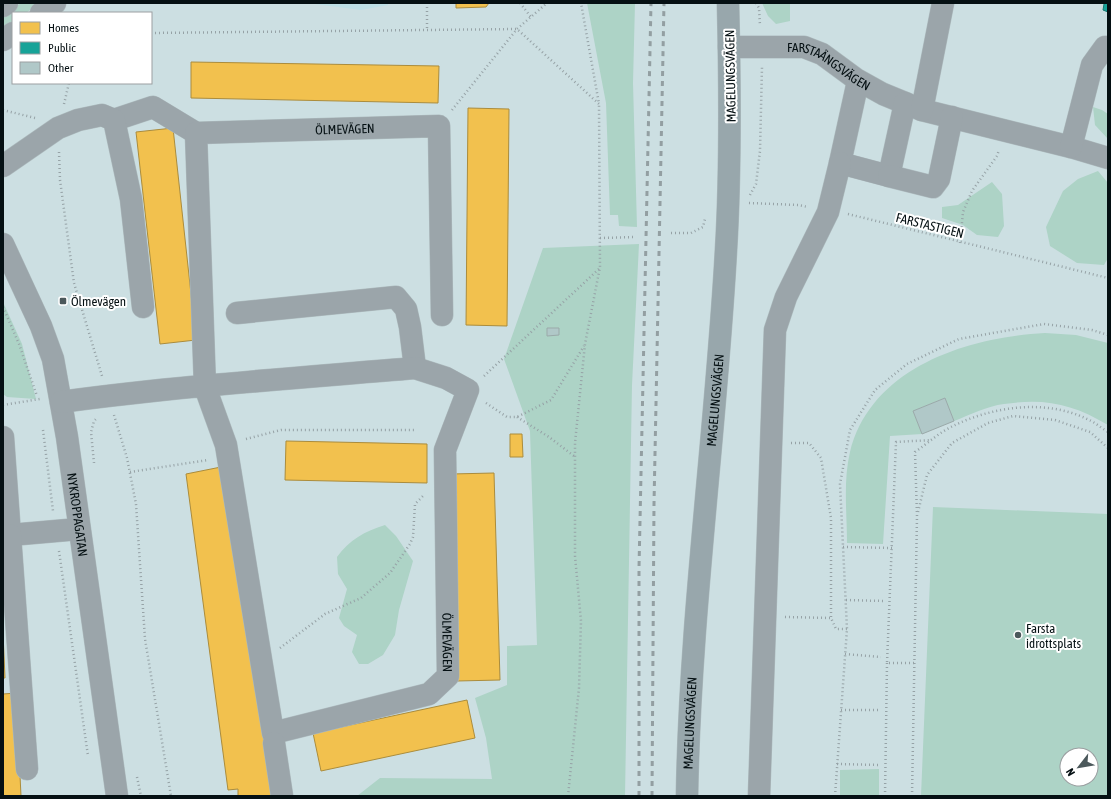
<svg xmlns="http://www.w3.org/2000/svg" width="1111" height="799" viewBox="0 0 1111 799" font-family="'Asap Condensed',sans-serif">
<style>
.built{fill:#bddfe5}
.green{fill:#add3c6;fill-rule:evenodd}
.homes{fill:#f2c14e;stroke:#ab8c3c}
.public{fill:#17a398;stroke:#127770}
.building{fill:#b0c8c8;stroke:#9aa9a9}
.lines{fill:none;stroke-linecap:round;stroke-linejoin:round}
.minor-casing{stroke:#aebcbf;stroke-width:23}
.major-casing{stroke:#aebcbf;stroke-width:23}
.path{stroke:#96a2a6;stroke-width:2.5;stroke-dasharray:1 3;stroke-linecap:butt}
.minor{stroke:#9ba5aa;stroke-width:22}
.major{stroke:#98a7ac;stroke-width:22}
.rail{stroke:#939fa2;stroke-width:3;stroke-dasharray:5 5;stroke-linecap:butt}
.poi-dot{fill:#4b585b;stroke:#fff;stroke-width:1.5}
.labels{text-anchor:middle;stroke-width:4;stroke-linejoin:round;paint-order:stroke}
.street-label{font-size:13px;fill:#051013;stroke:#fff}
.poi-label{font-size:13px;fill:#051013;stroke:#fff;text-anchor:start}
</style>
<rect width="100%" height="100%" fill="#ccdfe2"/>
<polygon class="built" points="307,3 388,3 388,5 361,10"/>
<g class="green">
<polygon points="21,3 39,3 26,13 13,13 13,22 3,28 3,16"/>
<polygon points="587,3 635,3 633,83 637,227 619,226 618,215 610,215 606,103"/>
<polygon points="762,3 790,3 790,21 776,24 768,16"/>
<polygon points="1093,107 1102,110 1108,114 1108,139 1095,125"/>
<polygon points="1098,171 1108,183 1108,258 1104,265 1077,263 1050,246 1046,227 1063,191 1078,179"/>
<polygon points="992,182 1002,194 1004,226 998,237 977,235 963,225 942,218 942,207 958,205"/>
<polygon points="639,244 632,385 625,796 357,796 380,778 492,779 486,738 475,698 507,685 507,646 537,645 530,431 504,359 543,248"/>
<polygon points="3,302 22,344 36,399 7,397 3,394"/>
<path d="M 1045,333 L 1076,335 L 1108,343 L 1108,425 C 1072,404 1046,398 1004,404 C 987,406 970,415 954,421 L 945,398 L 913,411 L 922,434 L 890,436 L 883,544 L 847,543 C 847,514 843,481 850,452 C 871,367 968,337 1045,333 Z"/>
<path d="M 933,507 L 1108,514 L 1108,796 L 921,796 ZM 1067,755 L 1091,755 L 1091,779 L 1067,779 Z"/>
<path d="M 385,525 L 396,536 L 413,561 L 399,610 L 395,635 L 383,655 L 368,664 L 359,664 L 352,652 L 357,635 L 344,626 L 339,618 L 347,589 L 338,574 L 337,557 C 349,540 365,531 385,525 Z"/>
<polygon points="879,769 879,796 840,796 840,770"/>
</g>
<g class="homes">
<polygon points="456,3 489,3 486,7 456,8"/>
<polygon points="191,62 439,66 438,103 191,98"/>
<polygon points="468,108 509,109 507,326 466,325"/>
<polygon points="173,128 196,340 160,344 136,132"/>
<polygon points="510,434 522,434 523,457 510,457"/>
<polygon points="286,441 427,444 427,483 285,480"/>
<polygon points="226,466 265,744 278,796 238,796 238,789 228,790 186,474"/>
<polygon points="494,473 500,680 457,681 451,474"/>
<polygon points="3,633 5,678 3,678"/>
<polygon points="16,693 21,796 3,796 3,694"/>
<polygon points="467,700 475,738 321,771 313,733"/>
</g>
<polygon class="public" points="1103,3 1108,3 1108,12 1103,10 1104,4"/>
<g class="building">
<polygon points="547,328 559,328 559,335 547,336"/>
<polygon points="945,398 954,421 922,434 913,411"/>
</g>
<g class="lines">
<g class="minor-casing">
<g id="minor">
<polyline points="3,6 7,3"/>
<polyline points="41,13 55,3"/>
<polyline points="3,40 13,33"/>
<path id="s1" d="M 729,47 L 804,47 L 822,54 L 856,79 L 883,94 L 922,110 L 1071,147 L 1108,158"/>
<polyline points="858,81 840,163 889,176 905,103"/>
<polyline points="922,110 943,3"/>
<polyline points="114,120 153,107 196,133"/>
<polyline points="1071,147 1092,65 1105,47 1108,47"/>
<polyline points="3,166 58,128 78,120 102,115 114,120 131,199 143,307"/>
<polyline points="889,176 933,187 939,179 952,117"/>
<path id="s2" d="M 3,244 L 41,326 L 53,359 L 67,437 L 117,796"/>
<polyline points="237,313 396,297 406,309 410,327 415,368"/>
<path id="s3" d="M 61,402 C 178,386 297,378 415,368 L 446,378 L 468,390 L 445,450 L 448,676 L 429,694 L 273,733 L 226,445 L 205,387 L 196,133 L 439,126 L 442,315"/>
<polyline points="3,437 10,535 79,529"/>
<polyline points="10,535 27,769"/>
<polyline points="274,743 282,796"/>
<polyline points="759,796 775,330 786,297 828,212 840,163"/>
</g>
</g>
<g class="major-casing">
<g id="major">
<path id="s4" d="M 687,796 C 690,613 716,433 726,250 C 731,168 730,86 728,3"/>
</g>
</g>
<g class="path">
<polyline points="427,3 427,30"/>
<polyline points="520,3 531,17"/>
<polyline points="756,3 759,8 760,26"/>
<polyline points="151,33 517,29 599,104 581,3"/>
<polyline points="64,104 69,83"/>
<polyline points="3,110 35,118"/>
<polyline points="452,110 517,29 547,3"/>
<polyline points="59,152 60,180 74,283 102,376"/>
<polyline points="750,195 756,184 760,151 762,67"/>
<polyline points="749,203 798,205 808,207"/>
<polyline points="848,214 1108,278"/>
<polyline points="671,233 691,233 703,227 705,219"/>
<polyline points="600,238 636,237"/>
<polyline points="960,243 963,212 972,191 997,156 999,150"/>
<polyline points="3,307 19,344 37,396"/>
<polyline points="484,376 600,268"/>
<polyline points="486,403 507,417 517,417 551,400 584,346"/>
<polyline points="3,405 40,399"/>
<polyline points="114,415 127,458 136,504 145,639 171,796"/>
<polyline points="517,417 549,437 574,456"/>
<polyline points="43,430 53,511"/>
<polyline points="246,439 281,430 415,430"/>
<polyline points="791,443 809,443 821,458 831,518 831,618 836,629 847,629"/>
<polyline points="94,463 91,432 94,421 96,419"/>
<polyline points="130,472 208,460"/>
<polyline points="918,512 927,475 952,443 988,423 1013,416 1055,420 1090,432 1108,448"/>
<polyline points="843,547 892,548"/>
<polyline points="59,551 88,756"/>
<polyline points="846,600 884,601"/>
<polyline points="785,617 831,618"/>
<polyline points="280,648 325,614 361,598 390,573 410,544 413,537 415,504 424,495"/>
<polyline points="845,654 881,657"/>
<polyline points="914,663 887,663 896,442 932,440"/>
<polyline points="841,710 881,710"/>
<polyline points="837,764 880,765"/>
<polyline points="137,777 141,796"/>
<polyline points="568,796 579,688 581,621 575,556 575,443 585,344 600,267 599,104"/>
<polyline points="835,796 847,629 840,484 850,430 875,390 907,364 959,339 1044,324 1092,330 1108,335"/>
<polyline points="885,796 887,663"/>
<path d="M 912,796 L 917,516 L 915,452 C 928,443 940,432 953,426 C 994,406 1046,399 1087,419 C 1095,422 1101,428 1108,432"/>
</g>
<use href="#minor" class="minor"/>
<use href="#major" class="major"/>
<g class="rail">
<polyline points="639,796 639,568 651,3"/>
<polyline points="652,796 654,504 664,3"/>
</g>
</g>
<g class="poi-dot">
<rect x="59" y="297" width="8" height="8" rx="2"/>
<circle cx="1018" cy="635" r="4"/>
</g>
<g class="labels">
<g class="street-label">
<text dy="5" stroke="none"><textPath href="#s1" startOffset="105">FARSTAÄNGSVÄGEN</textPath></text>
<text transform="translate(730 76) rotate(-91)" y="5">MAGELUNGSVÄGEN</text>
<text dy="5" stroke="none"><textPath href="#s3" startOffset="1647">ÖLMEVÄGEN</textPath></text>
<text transform="translate(930 225) rotate(14)" y="5">FARSTASTIGEN</text>
<text dy="5" stroke="none"><textPath href="#s4" startOffset="397">MAGELUNGSVÄGEN</textPath></text>
<text dy="5" stroke="none"><textPath href="#s2" startOffset="283">NYKROPPAGATAN</textPath></text>
<text dy="5" stroke="none"><textPath href="#s3" startOffset="670">ÖLMEVÄGEN</textPath></text>
<text dy="5" stroke="none"><textPath href="#s4" startOffset="73">MAGELUNGSVÄGEN</textPath></text>
</g>
<g class="poi-label">
<text x="71" y="306">Ölmevägen</text>
<text x="1026" y="633">Farsta<tspan x="1026" dy="15">idrottsplats</tspan></text>
</g>
</g>
<rect width="1111" height="799" fill="none" stroke="#051013" stroke-width="8"/>
<rect x="12" y="12" width="140" height="72" fill="#ffffff" stroke="#9b9fa1"/>
<rect x="20" y="22" width="20" height="12" fill="#f2c14e" stroke="#9b9fa1"/>
<text x="48" y="32" font-size="12" fill="#051013">Homes</text>
<rect x="20" y="42" width="20" height="12" fill="#17a398" stroke="#9b9fa1"/>
<text x="48" y="52" font-size="12" fill="#051013">Public</text>
<rect x="20" y="62" width="20" height="12" fill="#b0c8c8" stroke="#9b9fa1"/>
<text x="48" y="72" font-size="12" fill="#051013">Other</text>
<g transform="translate(1079 767) rotate(239)"><circle r="19" fill="#ffffff" stroke="#9b9fa1"/>
<path d="M0-3L7 15L0 10L-7 15Z" fill="#4b585b"/>
<text y="-6" font-size="11" font-weight="bold" text-anchor="middle" fill="#051013">N</text>
</g>
</svg>
